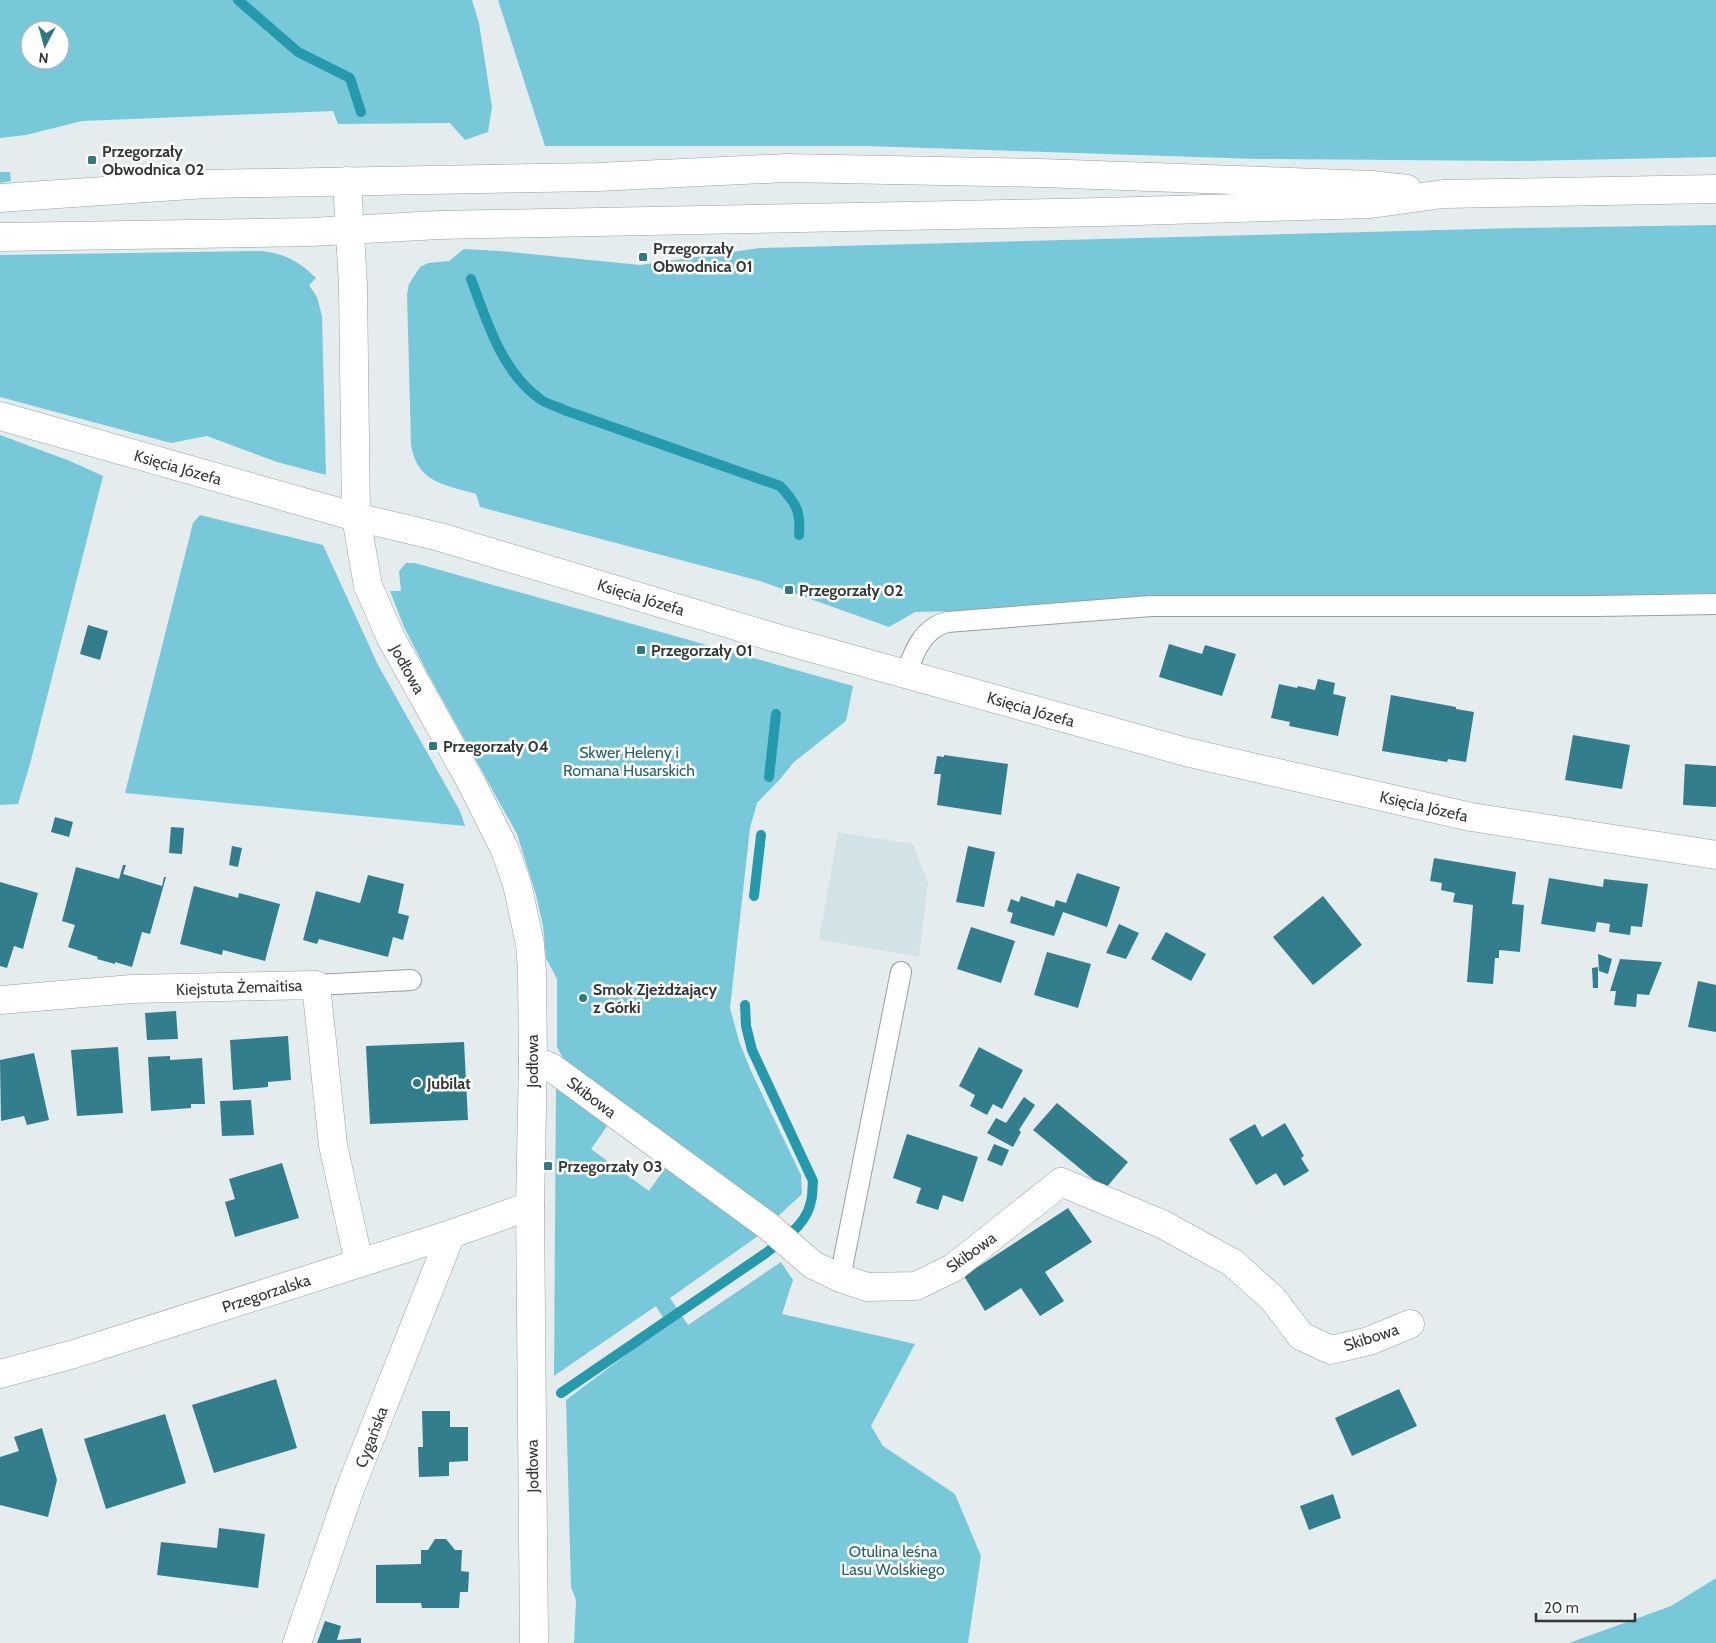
<svg xmlns="http://www.w3.org/2000/svg" width="1716" height="1643" viewBox="0 0 1716 1643" font-family="Cabin,sans-serif">
<style>
.built{fill:#d3e2e5}
.green{fill:#77c9d9;fill-rule:evenodd}
.lines{fill:none;stroke-linecap:round;stroke-linejoin:round}
.stream{stroke:#269aad;stroke-width:10}
.building{fill:#337e8d}
.service-casing{stroke:#999fa0;stroke-width:22}
.minor-casing{stroke:#999fa0;stroke-width:29}
.secondary-casing{stroke:#999fa0;stroke-width:29}
.service{stroke:#fff;stroke-width:20}
.minor{stroke:#fff;stroke-width:28}
.secondary{stroke:#fff;stroke-width:28}
.poi-dot{fill:#317784;stroke:#fff;stroke-width:2}
.labels{text-anchor:middle;stroke-width:5;stroke-linejoin:round;paint-order:stroke}
.poi-label{font-size:16px;font-weight:bold;fill:#343737;stroke:#fff;text-anchor:start}
.street-label{font-size:16px;fill:#343737;stroke:#fff}
.park-label{font-size:16px;fill:#26616c;stroke:#fff}
</style>
<rect width="100%" height="100%" fill="#e5eced"/>
<polygon class="built" points="838,832 913,844 928,883 919,957 819,940"/>
<g class="green">
<path d="M 0,0 L 472,0 L 479,23 L 492,107 L 488,132 L 465,140 L 450,123 L 338,124 L 333,111 L 82,121 L 26,135 L 0,138 ZM 30,30 L 60,30 L 60,60 L 30,60 Z"/>
<polygon points="498,0 1716,0 1716,157 1519,161 1257,159 866,146 545,146"/>
<polygon points="0,172 10,172 11,181 0,183"/>
<path d="M 1716,225 L 1716,593 L 915,612 L 889,627 L 760,581 L 480,507 L 476,494 C 444,485 417,482 411,445 L 407,294 L 409,284 L 420,267 L 428,263 L 449,261 L 464,249 L 500,251 L 640,265 L 760,248 L 1517,228 Z"/>
<path d="M 261,251 C 284,253 300,262 316,278 L 309,285 L 317,297 L 322,316 L 326,475 L 277,462 L 207,436 L 171,443 L 0,397 L 0,255 Z"/>
<polygon points="0,435 70,461 103,476 30,764 18,804 0,805"/>
<polygon points="200,515 323,545 378,665 460,811 465,826 125,793 193,523"/>
<polygon points="406,563 415,563 853,686 846,721 794,762 781,778 757,803 750,828 730,1008 739,1041 751,1071 801,1175 802,1194 775,1219 565,1062 557,1047 557,979 546,958 543,926 536,895 517,834 427,672 404,627 390,591 401,591 399,571"/>
<polygon points="556,1086 610,1122 591,1149 649,1191 668,1164 758,1236 670,1298 688,1325 781,1262 793,1280 782,1314 915,1344 871,1426 883,1446 955,1494 981,1556 968,1643 574,1643 576,1600 571,1587 566,1400 667,1324 656,1306 554,1376"/>
<polygon points="1716,1578 1716,1643 1569,1643 1671,1606"/>
</g>
<g class="lines">
<g class="stream">
<polyline points="238,0 298,52 350,78 361,112"/>
<path d="M 471,279 C 487,321 501,371 540,399 C 546,404 557,406 564,410 L 780,486 C 796,503 801,511 799,535"/>
<polyline points="769,777 776,714"/>
<polyline points="754,896 761,835"/>
<path d="M 561,1393 L 766,1253 C 783,1239 807,1225 811,1201 C 813,1195 812,1188 813,1181 L 752,1050 L 746,1026 L 745,1005"/>
</g>
</g>
<g class="building">
<polygon points="88,625 108,631 100,660 80,654"/>
<polygon points="1169,644 1202,654 1205,645 1236,654 1222,696 1159,677"/>
<polygon points="1318,679 1335,683 1333,694 1346,697 1338,736 1289,726 1290,722 1271,718 1279,684 1297,688 1298,686 1315,690"/>
<polygon points="1391,695 1456,707 1456,709 1474,712 1466,762 1448,759 1447,762 1382,751"/>
<polygon points="1573,735 1630,745 1622,789 1565,780"/>
<polygon points="944,755 1008,764 1001,815 937,805 941,774 934,774 937,756 944,757"/>
<polygon points="1685,764 1716,766 1716,807 1683,805"/>
<polygon points="55,817 73,822 69,837 51,832"/>
<polygon points="171,827 184,828 182,854 169,853"/>
<polygon points="232,846 242,848 238,867 229,865"/>
<polygon points="968,846 995,852 984,907 956,902"/>
<polygon points="1434,858 1516,872 1512,904 1524,905 1520,952 1499,950 1499,958 1495,958 1493,984 1467,982 1473,905 1453,902 1455,893 1441,890 1442,883 1430,881"/>
<polygon points="123,865 126,865 123,874 162,886 164,877 166,877 150,934 142,932 132,967 115,962 115,964 97,959 98,957 68,947 75,925 62,921 76,867 119,879"/>
<polygon points="1077,873 1120,887 1107,927 1063,912 1054,936 1010,923 1013,913 1007,911 1011,899 1019,902 1021,896 1054,907 1056,900 1066,903"/>
<polygon points="368,875 404,884 398,913 409,916 403,940 393,937 388,957 319,939 317,944 303,940 316,891 360,903"/>
<polygon points="1549,878 1603,887 1604,879 1648,884 1642,927 1631,926 1630,935 1609,932 1610,924 1597,922 1595,932 1541,924"/>
<polygon points="0,882 38,893 23,949 14,946 7,968 0,966"/>
<polygon points="194,886 238,898 239,893 280,904 265,961 223,950 222,955 180,944"/>
<polygon points="1323,896 1362,945 1313,985 1273,937"/>
<polygon points="1119,924 1139,933 1126,959 1106,953"/>
<polygon points="971,927 1015,941 1001,983 957,969"/>
<polygon points="1166,932 1206,954 1191,981 1151,959"/>
<polygon points="1047,952 1091,964 1078,1008 1034,995"/>
<polygon points="1598,954 1612,959 1608,974 1599,971"/>
<polygon points="1620,959 1662,962 1649,995 1637,994 1636,1007 1614,1005 1616,991 1610,991"/>
<polygon points="1598,967 1598,988 1593,988 1592,968"/>
<polygon points="1698,981 1716,985 1716,1032 1688,1027"/>
<polygon points="176,1011 178,1039 147,1040 145,1013"/>
<polygon points="288,1036 291,1080 268,1082 268,1087 233,1090 230,1040"/>
<polygon points="464,1042 468,1120 370,1124 366,1046"/>
<polygon points="118,1047 123,1113 77,1116 71,1050"/>
<polygon points="979,1047 1023,1070 1002,1109 993,1104 987,1115 970,1106 975,1095 959,1086"/>
<polygon points="34,1053 49,1120 27,1125 24,1116 1,1121 0,1060"/>
<polygon points="170,1056 170,1060 202,1058 205,1104 191,1104 191,1108 151,1111 148,1057"/>
<polygon points="1024,1097 1035,1105 1019,1130 1021,1132 1013,1147 987,1133 996,1118 1006,1123"/>
<polygon points="251,1100 254,1135 222,1136 220,1101"/>
<polygon points="1057,1103 1128,1162 1105,1189 1033,1130"/>
<polygon points="1285,1123 1304,1156 1301,1158 1309,1171 1284,1186 1276,1173 1256,1185 1229,1139 1255,1124 1262,1137"/>
<polygon points="907,1134 978,1157 963,1202 943,1195 938,1210 916,1203 921,1188 893,1178"/>
<polygon points="994,1144 1009,1150 1002,1166 987,1160"/>
<polygon points="282,1163 299,1218 235,1237 225,1202 235,1199 229,1179"/>
<polygon points="1068,1208 1092,1242 1045,1272 1064,1301 1040,1316 1021,1288 985,1311 964,1276"/>
<polygon points="276,1379 297,1448 214,1473 192,1405"/>
<polygon points="1399,1389 1417,1426 1352,1456 1335,1418"/>
<polygon points="422,1411 450,1411 450,1427 468,1427 468,1461 449,1462 449,1476 419,1477 418,1447 423,1447"/>
<polygon points="165,1414 186,1483 106,1509 84,1439"/>
<polygon points="42,1428 57,1480 48,1517 0,1505 0,1457 19,1451 14,1437"/>
<polygon points="1333,1494 1341,1518 1309,1530 1300,1506"/>
<polygon points="219,1528 265,1534 258,1588 157,1575 161,1542 217,1548"/>
<polygon points="435,1539 446,1539 455,1550 462,1550 461,1571 469,1572 468,1592 460,1592 459,1608 422,1608 421,1603 376,1603 376,1565 421,1564 421,1550 428,1550"/>
<polygon points="325,1621 341,1626 337,1640 361,1638 361,1643 317,1643"/>
</g>
<g class="lines">
<g class="service-casing">
<g id="service">
<path d="M 906,674 C 914,652 922,629 947,622 L 1151,606 L 1597,606 L 1716,604"/>
<polyline points="316,985 411,980"/>
<polyline points="840,1278 901,972"/>
</g>
</g>
<g class="minor-casing">
<g id="minor">
<polyline points="347,181 353,285 356,517 368,586 391,638 471,782 505,850 517,884 530,944 532,972 533,1060 530,1206 534,1643"/>
<polyline points="0,416 356,517 440,537 776,638 1186,752 1471,817 1716,855"/>
<polyline points="0,1000 132,989 316,985 333,1145 359,1263"/>
<polyline points="533,1060 551,1067 768,1226 813,1265 840,1278 867,1287 916,1286 953,1268 1061,1182 1162,1224 1233,1263 1273,1299 1301,1336 1331,1350 1369,1341 1410,1324"/>
<polyline points="0,1374 74,1354 451,1234 530,1206"/>
<polyline points="297,1643 350,1489 451,1234"/>
</g>
</g>
<g class="secondary-casing">
<g id="secondary">
<polyline points="0,198 206,184 598,177 786,168 1041,173 1372,185 1407,189"/>
<polyline points="0,237 311,232 439,225 1103,212 1371,204 1443,194 1716,189"/>
</g>
</g>
<use href="#service" class="service"/>
<use href="#minor" class="minor"/>
<use href="#secondary" class="secondary"/>
</g>
<g class="poi-dot">
<rect x="87" y="155" width="10" height="10" rx="2.5"/>
<rect x="638" y="252" width="10" height="10" rx="2.5"/>
<rect x="784" y="585" width="10" height="10" rx="2.5"/>
<rect x="636" y="645" width="10" height="10" rx="2.5"/>
<rect x="428" y="741" width="10" height="10" rx="2.5"/>
<circle cx="583" cy="998" r="5"/>
<circle cx="417" cy="1083" r="5"/>
<rect x="543" y="1161" width="10" height="10" rx="2.5"/>
</g>
<g class="labels">
<g class="poi-label">
<text x="102" y="157">Przegorzały<tspan x="102" dy="18">Obwodnica 02</tspan></text>
<text x="653" y="254">Przegorzały<tspan x="653" dy="18">Obwodnica 01</tspan></text>
<text x="799" y="596">Przegorzały 02</text>
<text x="651" y="656">Przegorzały 01</text>
<text x="443" y="752">Przegorzały 04</text>
<text x="593" y="995">Smok Zjeżdżający<tspan x="593" dy="18">z Górki</tspan></text>
<text x="427" y="1089">Jubilat</text>
<text x="558" y="1172">Przegorzały 03</text>
</g>
<g class="street-label">
<text transform="translate(178 467) rotate(16)" y="6">Księcia Józefa</text>
<text transform="translate(641 597) rotate(17)" y="6">Księcia Józefa</text>
<text transform="translate(408 669) rotate(61)" y="6">Jodłowa</text>
<text transform="translate(1031 709) rotate(16)" y="6">Księcia Józefa</text>
<text transform="translate(1424 806) rotate(13)" y="6">Księcia Józefa</text>
<text transform="translate(239 987) rotate(-2)" y="6">Kiejstuta Żemaitisa</text>
<text transform="translate(532 1061) rotate(-90)" y="6">Jodłowa</text>
<text transform="translate(592 1097) rotate(37)" y="6">Skibowa</text>
<text transform="translate(971 1252) rotate(-36)" y="6">Skibowa</text>
<text transform="translate(266 1293) rotate(-18)" y="6">Przegorzalska</text>
<text transform="translate(1371 1337) rotate(-18)" y="6">Skibowa</text>
<text transform="translate(371 1437) rotate(-69)" y="6">Cygańska</text>
<text transform="translate(532 1466) rotate(-91)" y="6">Jodłowa</text>
</g>
<g class="park-label">
<text x="629" y="758">Skwer Heleny i<tspan x="629" dy="18">Romana Husarskich</tspan></text>
<text x="893" y="1557">Otulina leśna<tspan x="893" dy="18">Lasu Wolskiego</tspan></text>
</g>
</g>
<g transform="translate(45 45) rotate(186)"><circle r="24" fill="#ffffff" stroke="#aeafaf"/>
<path d="M0-4L9 19L0 12L-9 19Z" fill="#317784"/>
<text y="-8" font-size="14" font-weight="bold" text-anchor="middle" fill="#343737">N</text>
</g>
<path d="M1536 1613v8h99v-8" fill="none" stroke="#343737" stroke-width="2.5"/>
<text x="1544" y="1613" font-size="15" fill="#343737" stroke="#ffffff" stroke-width="4" paint-order="stroke">20 m</text>
</svg>
